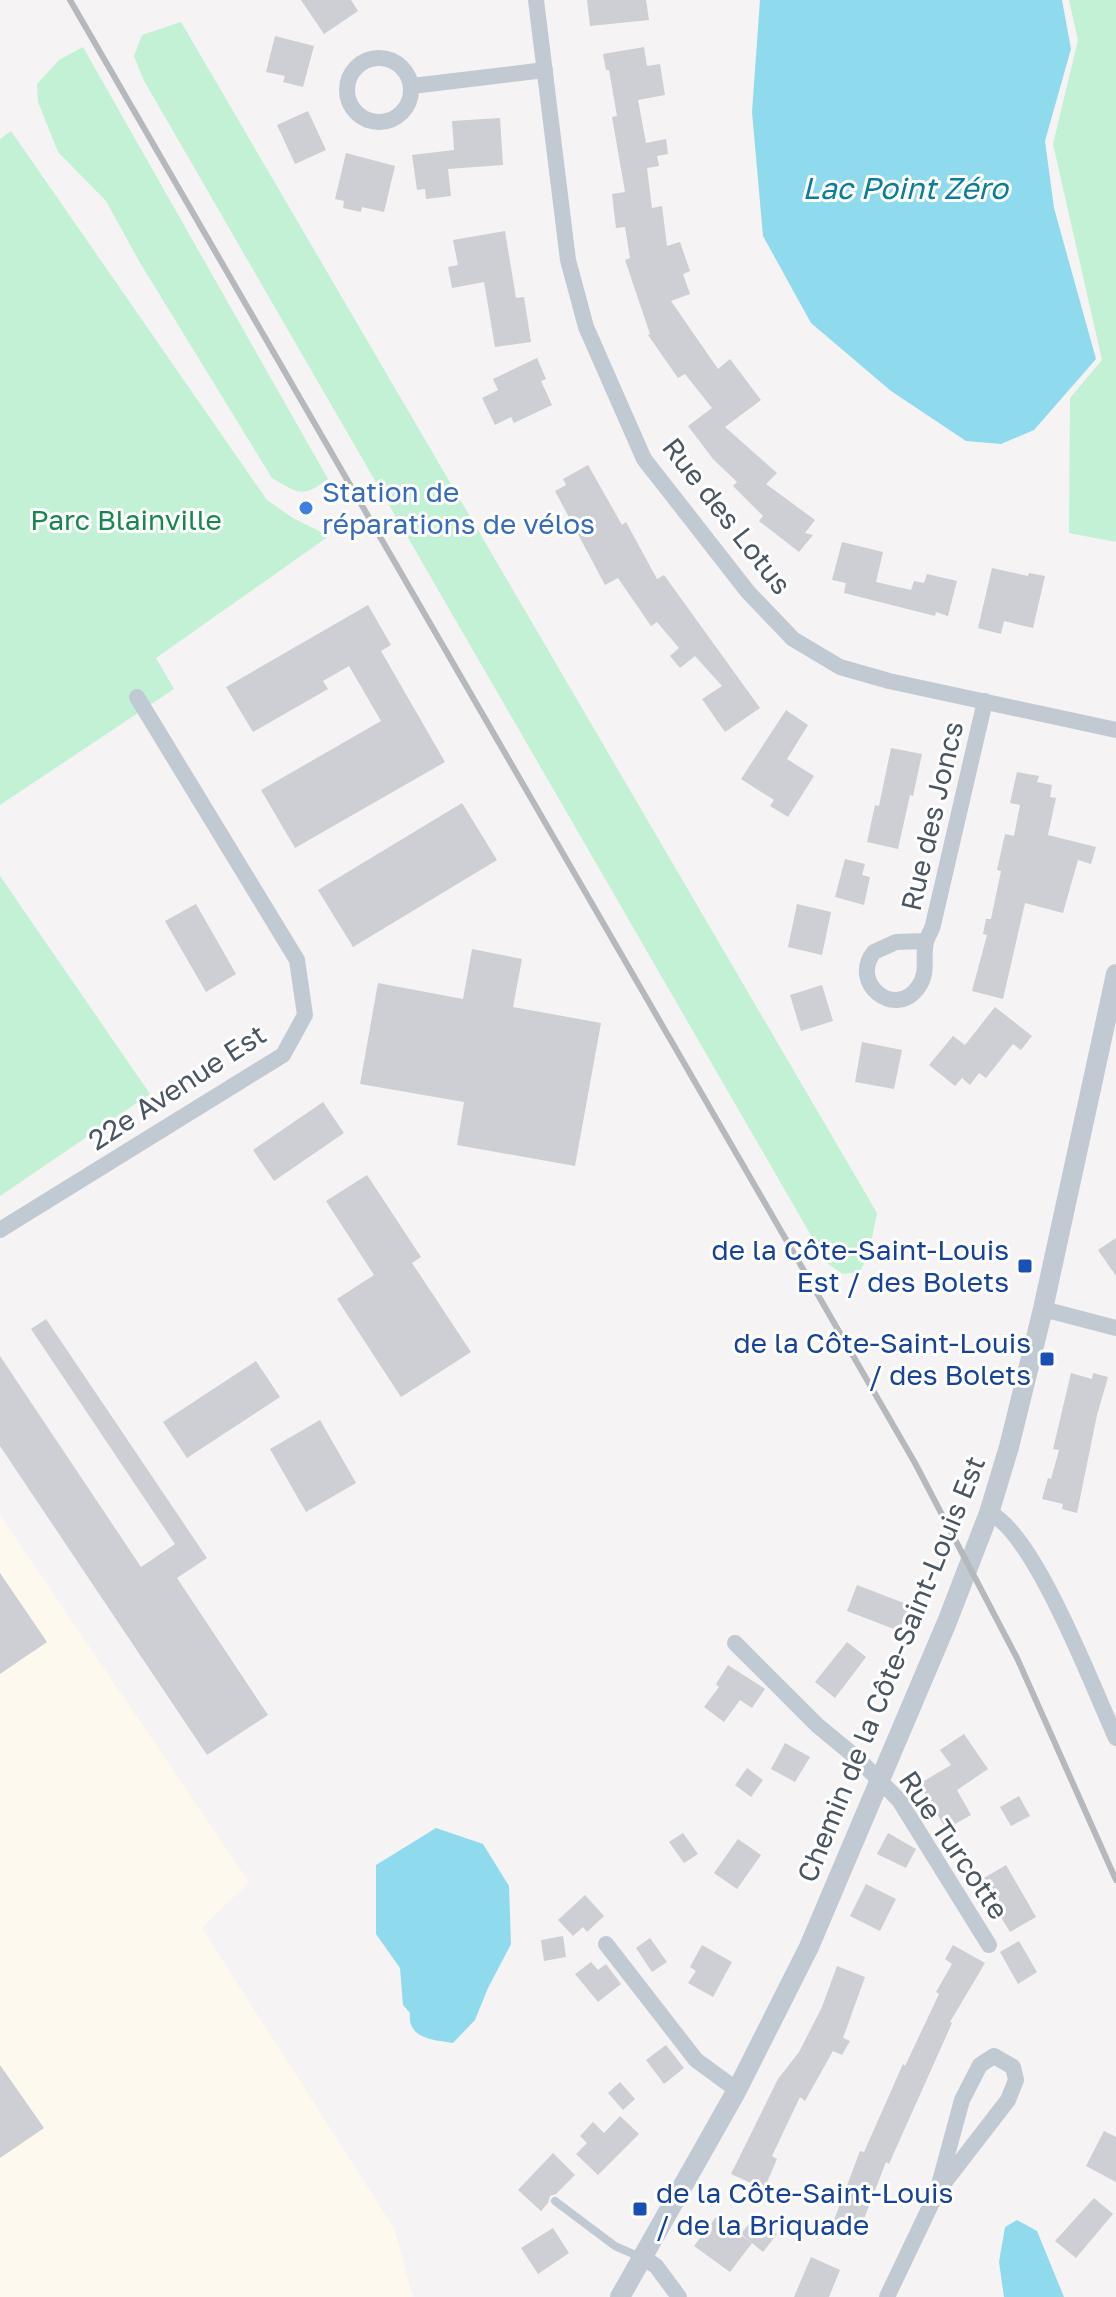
<svg xmlns="http://www.w3.org/2000/svg" width="1116" height="2297" viewBox="0 0 1116 2297" font-family="'Golos Text',sans-serif">
<style>
.commercial{fill:#fdf9ef}
.green{fill:#c3f1d5}
.water{fill:#90daee}
.building{fill:#cdcfd5}
.lines{fill:none;stroke-linecap:round;stroke-linejoin:round}
.service{stroke:#c1cad2;stroke-width:8}
.minor{stroke:#c1cad2;stroke-width:16}
.tertiary{stroke:#c1cad2;stroke-width:20}
.rail{stroke:#b5b8bd;stroke-width:6}
.shop-dot{fill:#3f7fe0;stroke:#fff;stroke-width:3}
.transit-dot{fill:#1a4fb4;stroke:#fff;stroke-width:3}
.labels{text-anchor:middle;stroke-width:6;stroke-linejoin:round;paint-order:stroke}
.shop-label{font-size:28px;fill:#366cbe;stroke:#fff;text-anchor:start}
.street-label{font-size:28px;fill:#4a5661;stroke:#fff}
.park-label{font-size:28px;fill:#17864f;stroke:#fff}
.transit-label{font-size:28px;fill:#164399;stroke:#fff;text-anchor:end}
.water-label{font-size:30px;font-style:italic;fill:#0c7c9b;stroke:#fff}
</style>
<rect width="100%" height="100%" fill="#f5f3f3"/>
<polygon class="commercial" points="0,1515 249,1882 202,1928 394,2228 413,2297 0,2297"/>
<g class="green">
<polygon points="1069,0 1116,0 1116,542 1069,533 1070,398 1102,360 1053,144 1078,40"/>
<polygon points="181,22 877,1213 868,1257 859,1272 843,1274 827,1263 143,79 134,56 142,35"/>
<path d="M 83,47 L 328,479 C 302,498 299,494 272,478 L 139,261 L 106,201 L 58,152 L 38,102 L 37,84 L 59,60 Z"/>
<polygon points="11,131 267,500 293,518 329,536 156,658 174,689 0,805 0,139"/>
<polygon points="0,876 150,1094 0,1196"/>
</g>
<g class="water">
<polygon points="760,0 1062,0 1071,49 1045,141 1054,208 1096,359 1034,430 1001,444 966,441 891,391 811,323 763,236 752,112"/>
<path d="M 436,1828 L 483,1844 L 509,1886 L 511,1944 L 488,1988 L 475,2020 L 453,2043 C 434,2040 407,2039 410,2013 L 403,2005 L 400,1968 L 376,1934 L 376,1865 Z"/>
<polygon points="1017,2220 1037,2231 1064,2297 1004,2297 999,2262 1005,2227"/>
</g>
<g class="building">
<polygon points="301,0 351,0 358,11 324,34"/>
<polygon points="587,0 646,0 649,20 590,26"/>
<polygon points="275,36 314,46 303,87 283,82 285,76 266,72"/>
<polygon points="644,47 647,66 660,64 665,95 638,100 646,143 666,139 668,154 657,156 659,166 647,168 652,208 662,206 667,246 680,242 690,271 683,274 690,294 671,301 718,369 730,359 761,400 725,427 777,473 766,484 815,520 805,533 813,535 799,552 759,521 763,516 733,486 737,482 713,459 688,426 712,408 685,374 678,378 648,335 650,334 625,260 630,258 625,227 616,228 612,194 625,192 612,117 617,116 609,70 606,70 603,54"/>
<polygon points="308,111 326,150 295,164 277,125"/>
<polygon points="500,118 503,165 448,169 451,196 426,199 425,189 417,190 412,155 454,150 452,121"/>
<polygon points="346,153 395,166 384,212 362,207 361,212 343,208 344,201 335,199"/>
<polygon points="505,231 516,298 524,297 531,342 495,347 484,282 452,288 448,267 458,265 453,240"/>
<polygon points="537,358 546,379 541,381 552,405 514,423 511,417 495,425 482,398 498,390 493,379"/>
<polygon points="588,465 622,525 626,522 657,579 664,575 760,708 725,732 702,699 722,686 695,656 680,668 670,656 679,648 657,622 651,626 618,578 605,585 555,491 566,485 563,479"/>
<polygon points="842,542 883,552 876,582 911,590 914,581 924,583 927,574 957,581 948,616 936,612 935,616 844,593 846,583 832,580"/>
<polygon points="992,568 1028,576 1029,573 1045,576 1033,628 1004,621 1001,634 978,628"/>
<polygon points="368,605 391,645 381,651 445,762 295,848 261,790 381,721 349,666 323,681 328,689 253,732 226,687"/>
<polygon points="786,710 808,725 787,759 814,776 788,817 770,806 774,800 741,779"/>
<polygon points="891,748 922,754 913,796 910,795 898,849 867,842 875,805 879,806"/>
<polygon points="1017,772 1039,776 1037,782 1052,785 1050,797 1056,798 1048,835 1096,847 1091,864 1078,860 1063,913 1025,903 1003,999 972,991 987,935 983,934 986,919 991,919 1001,871 997,870 1005,834 1014,836 1020,805 1010,803"/>
<polygon points="462,803 497,860 353,947 318,890"/>
<polygon points="845,859 865,864 862,875 870,877 864,905 835,897"/>
<polygon points="196,904 236,974 206,992 165,921"/>
<polygon points="797,904 831,912 822,955 788,947"/>
<polygon points="472,949 522,959 513,1007 601,1023 575,1166 457,1145 464,1102 360,1084 378,983 463,999"/>
<polygon points="822,985 833,1021 801,1031 790,995"/>
<polygon points="995,1007 1032,1036 1021,1050 1013,1044 986,1078 979,1073 970,1085 962,1078 955,1086 929,1065 953,1036 965,1045"/>
<polygon points="862,1042 902,1050 894,1089 855,1082"/>
<polygon points="323,1102 344,1133 274,1181 253,1150"/>
<polygon points="367,1175 421,1257 412,1263 471,1352 401,1397 337,1299 374,1275 326,1201"/>
<polygon points="1116,1238 1116,1276 1098,1250"/>
<polygon points="46,1319 207,1558 177,1578 268,1715 207,1755 0,1446 0,1356 141,1567 175,1544 31,1329"/>
<polygon points="256,1361 280,1397 187,1458 163,1422"/>
<polygon points="1071,1373 1092,1379 1093,1373 1108,1377 1097,1415 1077,1513 1062,1509 1063,1504 1042,1499 1048,1478 1051,1479 1059,1450 1053,1449"/>
<polygon points="320,1420 356,1483 306,1512 270,1449"/>
<polygon points="0,1573 47,1642 0,1674"/>
<polygon points="857,1585 909,1605 899,1631 847,1611"/>
<polygon points="847,1642 866,1657 835,1698 815,1682"/>
<polygon points="728,1665 765,1689 752,1708 740,1700 724,1722 704,1707 719,1687 716,1684"/>
<polygon points="964,1734 988,1769 957,1790 971,1815 946,1829 919,1784 951,1765 940,1750"/>
<polygon points="785,1743 810,1757 795,1782 771,1769"/>
<polygon points="747,1768 763,1780 751,1797 735,1785"/>
<polygon points="1019,1796 1030,1816 1011,1826 1000,1807"/>
<polygon points="683,1833 698,1854 684,1863 669,1842"/>
<polygon points="888,1833 916,1849 906,1868 877,1854"/>
<polygon points="738,1839 761,1855 737,1889 714,1873"/>
<polygon points="1006,1865 1036,1917 1010,1932 979,1881"/>
<polygon points="866,1884 896,1899 880,1931 850,1916"/>
<polygon points="585,1895 604,1916 587,1932 583,1927 573,1936 558,1920"/>
<polygon points="563,1936 566,1957 544,1961 541,1940"/>
<polygon points="650,1938 667,1962 652,1972 636,1948"/>
<polygon points="1019,1941 1037,1972 1018,1984 1000,1952"/>
<polygon points="702,1945 732,1962 713,1997 688,1983 696,1971 690,1967"/>
<polygon points="953,1945 985,1963 950,2022 952,2023 889,2164 886,2162 860,2229 834,2220 860,2151 864,2152 903,2064 905,2066 939,1994 936,1992 952,1964 945,1959"/>
<polygon points="591,1962 598,1970 606,1964 621,1984 598,2002 575,1974"/>
<polygon points="837,1966 865,1977 843,2038 850,2041 842,2055 833,2051 805,2101 800,2097 772,2156 777,2159 764,2189 731,2174 778,2079 799,2052 822,2007"/>
<polygon points="666,2045 684,2068 664,2084 646,2060"/>
<polygon points="0,2065 44,2128 0,2158"/>
<polygon points="620,2082 635,2099 623,2110 608,2093"/>
<polygon points="620,2116 639,2134 598,2175 576,2154 587,2143 580,2136 593,2122 604,2133"/>
<polygon points="1104,2131 1116,2137 1116,2182 1086,2166"/>
<polygon points="553,2153 575,2175 556,2194 550,2196 548,2203 541,2211 518,2190"/>
<polygon points="1094,2198 1113,2214 1076,2258 1055,2241"/>
<polygon points="755,2216 777,2234 763,2252 741,2234"/>
<polygon points="716,2217 752,2243 730,2272 694,2246"/>
<polygon points="553,2228 569,2253 538,2274 521,2248"/>
<polygon points="811,2257 840,2270 829,2297 794,2297"/>
</g>
<g class="lines">
<polyline class="service" points="555,2201 615,2246 640,2257"/>
<g class="minor">
<polyline points="536,0 568,260 586,327 644,459 748,592 793,639 840,667 889,681 1116,730"/>
<circle cx="379" cy="90" r="32"/>
<polyline points="412,86 545,70"/>
<path d="M 926,941 L 896,942 L 874,952 C 849,983 896,1021 919,986 C 929,971 922,958 926,942 C 927,937 932,930 933,925 L 985,701"/>
<polyline points="0,1230 283,1055 305,1015 297,960 137,697"/>
<polyline points="1043,1309 1116,1328"/>
<path d="M 989,1513 C 1034,1531 1094,1690 1116,1738"/>
<polyline points="735,1643 817,1725 858,1759 899,1800 989,1945"/>
<polyline points="606,1944 696,2060 737,2090"/>
<polyline points="642,2257 656,2266 679,2297"/>
<polyline points="887,2297 937,2192 962,2100 980,2065 994,2056 1013,2067 1016,2080 1008,2100 937,2192"/>
</g>
<polyline class="tertiary" points="620,2297 737,2090 809,1947 947,1622 989,1513 1009,1447 1043,1309 1116,974"/>
<polyline class="rail" points="70,0 915,1463 1017,1658 1116,1880"/>
</g>
<circle class="shop-dot" cx="306" cy="508" r="8"/>
<g class="transit-dot">
<rect x="1017" y="1258" width="16" height="16" rx="4"/>
<rect x="1039" y="1351" width="16" height="16" rx="4"/>
<rect x="632" y="2201" width="16" height="16" rx="4"/>
</g>
<g class="labels">
<g class="shop-label">
<text x="322" y="502">Station de<tspan x="322" dy="32">réparations de vélos</tspan></text>
</g>
<g class="street-label">
<text transform="translate(727 516) rotate(52)" y="10">Rue des Lotus</text>
<text transform="translate(932 816) rotate(-77)" y="10">Rue des Joncs</text>
<text transform="translate(177 1087) rotate(-33)" y="10">22e Avenue Est</text>
<text transform="translate(891 1669) rotate(-68)" y="10">Chemin de la Côte-Saint-Louis Est</text>
<text transform="translate(954 1845) rotate(56)" y="10">Rue Turcotte</text>
</g>
<g class="park-label">
<text x="126" y="530">Parc Blainville</text>
</g>
<g class="transit-label">
<text x="1009" y="1260">de la Côte-Saint-Louis<tspan x="1009" dy="32">Est / des Bolets</tspan></text>
<text x="1031" y="1353">de la Côte-Saint-Louis<tspan x="1031" dy="32">/ des Bolets</tspan></text>
<text x="656" y="2203" text-anchor="start">de la Côte-Saint-Louis<tspan x="656" dy="32">/ de la Briquade</tspan></text>
</g>
<g class="water-label">
<text x="905" y="199">Lac Point Zéro</text>
</g>
</g>
</svg>
